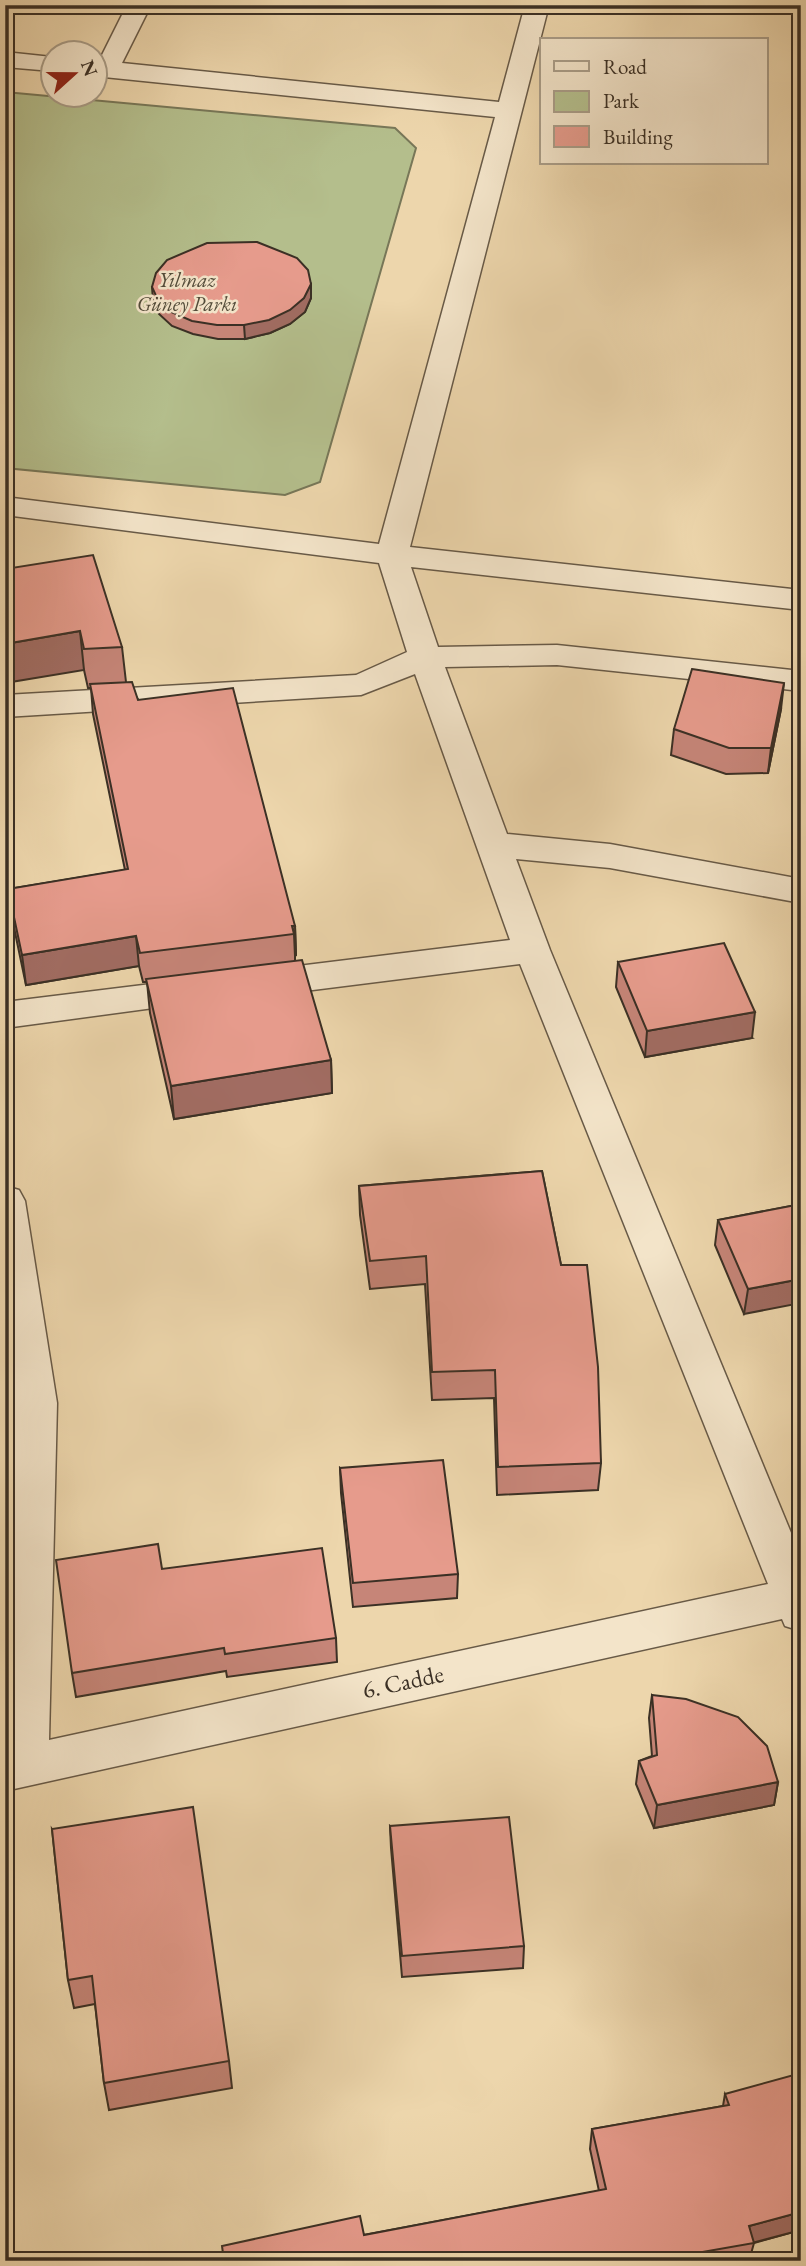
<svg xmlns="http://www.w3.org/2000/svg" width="806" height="2266" viewBox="0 0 806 2266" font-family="'EB Garamond',serif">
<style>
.green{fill:#b4be8c;stroke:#787758;stroke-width:2}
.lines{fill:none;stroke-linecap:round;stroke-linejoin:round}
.minor-casing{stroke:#685a47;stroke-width:3}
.minor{fill:#f3e4c9;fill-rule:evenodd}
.wall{fill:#c68578;stroke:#3b3025;stroke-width:2}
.shaded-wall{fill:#a16c62;stroke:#3b3025;stroke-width:2}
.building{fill:#e69b8c;stroke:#3b3025;stroke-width:2}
.labels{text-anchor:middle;stroke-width:5;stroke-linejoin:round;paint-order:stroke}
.far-park-label{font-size:21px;font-style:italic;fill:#534c3a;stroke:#f3e4c9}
.street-label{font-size:24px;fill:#3b3025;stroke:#f3e4c9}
</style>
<rect width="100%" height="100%" fill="#edd6ac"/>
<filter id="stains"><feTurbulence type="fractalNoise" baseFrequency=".00286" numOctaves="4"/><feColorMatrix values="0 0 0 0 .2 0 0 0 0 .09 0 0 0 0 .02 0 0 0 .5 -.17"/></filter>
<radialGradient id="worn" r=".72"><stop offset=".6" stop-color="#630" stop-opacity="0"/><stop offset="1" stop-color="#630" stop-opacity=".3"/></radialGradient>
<polygon class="green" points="5,92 395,128 416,148 320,482 285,495 5,468"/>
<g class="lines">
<g class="minor-casing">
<g id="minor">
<polygon points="127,5 151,5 122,63 499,102 525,5 549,5 410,547 801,590 801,610 411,567 438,647 557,645 801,671 801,691 557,665 445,667 507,834 610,844 801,879 801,903 610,868 516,859 550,950 801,1557 801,1631 785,1626 782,1619 5,1791 5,1670 15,1403 5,1336 5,1186 19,1190 25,1201 57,1403 49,1740 768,1584 520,964 257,997 244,993 239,984 244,975 257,971 510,940 415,674 361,695 5,717 5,695 356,675 407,652 379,563 5,515 5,497 379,544 495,117 94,76 94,61 99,61"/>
<polygon points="5,52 52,57 52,71 5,67"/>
<polygon points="200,978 213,982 218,991 213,1000 5,1028 5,1002"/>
</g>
</g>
<use href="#minor" class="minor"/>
</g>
<g class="wall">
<polygon points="311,284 311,298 305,312 290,324 270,333 245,339 218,339 193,334 172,326 159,314 153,300 152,287"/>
<polygon points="5,569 122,647 126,682 295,926 296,955 295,956 295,961 331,1060 332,1093 174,1119 150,1013 147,982 143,982 139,966 26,985 12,918 8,889 125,870 93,714 91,688 88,688 84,670"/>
<polygon points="781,709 768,773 726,774 671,755 674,729"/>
<polygon points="618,962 752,1038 645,1057 616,987"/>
<polygon points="542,1171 601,1463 598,1490 497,1495 494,1398 432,1400 425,1284 370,1289 360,1215 359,1186"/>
<polygon points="801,1204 744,1314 715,1245 718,1220"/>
<polygon points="340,1468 458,1574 457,1598 353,1607 341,1493"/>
<polygon points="162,1569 336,1638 337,1662 227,1677 226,1671 76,1697 72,1673"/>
<polygon points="652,1695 778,1782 774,1805 654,1828 636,1784 639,1761 652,1756 649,1718"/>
<polygon points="390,1826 524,1946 523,1968 402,1977 391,1848"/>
<polygon points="52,1829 229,2061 232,2088 109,2110 104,2083 95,2004 74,2008 68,1980"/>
<polygon points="725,2094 801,2230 754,2243 749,2261 224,2261 599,2191 590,2149 592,2129 723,2106"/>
</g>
<g class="shaded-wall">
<polygon points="311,284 311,298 305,312 290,324 270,333 245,339 244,325"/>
<polygon points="80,631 84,670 5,683 5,644"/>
<polygon points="784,683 781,709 768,773 771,748"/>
<polygon points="292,926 295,926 296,955 295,956 294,934"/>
<polygon points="136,936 139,966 26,985 22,955"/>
<polygon points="755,1012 752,1038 645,1057 647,1031"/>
<polygon points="331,1060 332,1093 174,1119 171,1086"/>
<polygon points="801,1279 801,1303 744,1314 748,1289"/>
<polygon points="778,1782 774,1805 654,1828 657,1805"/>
<polygon points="801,2212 801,2230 752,2243 749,2226"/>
</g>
<g class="building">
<polygon points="257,242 297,258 308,270 311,284 304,298 290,310 269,320 244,325 217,325 192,321 171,312 158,300 152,287 156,273 167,260 207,243"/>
<polygon points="93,555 122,647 84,649 80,631 5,644 5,569"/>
<polygon points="692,669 784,683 771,748 729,748 674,729"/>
<polygon points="132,682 138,700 233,688 295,926 292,926 294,934 140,953 136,936 22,955 8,889 128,869 90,684"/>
<polygon points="724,943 755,1012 647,1031 618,962"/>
<polygon points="302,960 331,1060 171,1086 146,979"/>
<polygon points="542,1171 561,1265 587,1265 598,1367 601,1463 498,1467 495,1370 432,1372 426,1256 370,1261 359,1186"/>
<polygon points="801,1204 801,1279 748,1289 718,1220"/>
<polygon points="443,1460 458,1574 353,1583 340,1468"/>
<polygon points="158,1544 162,1569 322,1548 336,1638 225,1654 224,1648 72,1673 56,1560"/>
<polygon points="652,1695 686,1699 738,1717 767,1746 778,1782 657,1805 639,1761 657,1755"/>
<polygon points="193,1807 229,2061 104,2083 92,1976 68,1980 52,1829"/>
<polygon points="509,1817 524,1946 402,1956 390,1826"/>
<polygon points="801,2073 801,2212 749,2226 754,2243 651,2261 224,2261 222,2246 360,2216 364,2235 606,2189 592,2129 729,2105 725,2094"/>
</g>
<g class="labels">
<g class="far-park-label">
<text x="187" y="287">Yılmaz<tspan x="187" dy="24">Güney Parkı</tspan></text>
</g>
<g class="street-label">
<text transform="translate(403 1682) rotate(-12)" y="8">6. Cadde</text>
</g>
</g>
<rect width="806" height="2266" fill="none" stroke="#edd6ac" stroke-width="28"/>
<rect x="7" y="7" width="792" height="2252" fill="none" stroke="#3b3025" stroke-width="3.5"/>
<rect x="14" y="14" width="778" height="2238" fill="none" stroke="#3b3025" stroke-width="2"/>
<rect x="540" y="38" width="228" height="126" fill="#f3e4c9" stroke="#a99c87" stroke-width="2"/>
<rect x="554" y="61" width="35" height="10" fill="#f3e4c9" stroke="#a99c87" stroke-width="2"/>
<text x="603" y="74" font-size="21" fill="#3b3025">Road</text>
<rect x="554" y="91" width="35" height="21" fill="#b4be8c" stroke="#a99c87" stroke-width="2"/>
<text x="603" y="108" font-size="21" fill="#3b3025">Park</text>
<rect x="554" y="126" width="35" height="21" fill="#e69b8c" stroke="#a99c87" stroke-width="2"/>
<text x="603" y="144" font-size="21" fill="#3b3025">Building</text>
<g transform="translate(74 74) rotate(69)"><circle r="33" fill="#f3e4c9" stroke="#a99c87" stroke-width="2"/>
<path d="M0-5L12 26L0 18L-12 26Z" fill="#8f2418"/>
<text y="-10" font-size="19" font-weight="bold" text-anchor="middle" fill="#3b3025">N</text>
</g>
<rect width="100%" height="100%" filter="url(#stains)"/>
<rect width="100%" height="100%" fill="url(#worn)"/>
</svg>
